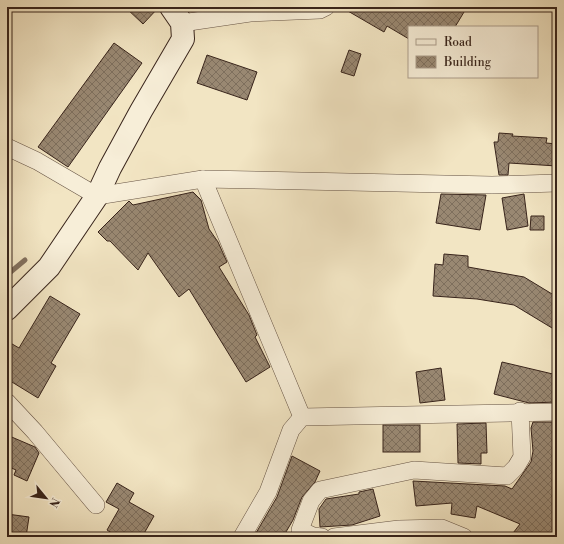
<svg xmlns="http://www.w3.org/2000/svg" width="564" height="544" viewBox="0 0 564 544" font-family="'Libre Bodoni',serif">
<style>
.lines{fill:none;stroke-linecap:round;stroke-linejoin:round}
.stream{stroke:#82705e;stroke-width:5}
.building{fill:url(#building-cross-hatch);stroke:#38241b}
.street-casing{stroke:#665445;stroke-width:18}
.secondary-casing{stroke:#38241b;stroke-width:24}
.street{stroke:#f7eed8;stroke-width:17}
.secondary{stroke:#f7eed8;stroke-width:22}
</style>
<defs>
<pattern id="building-cross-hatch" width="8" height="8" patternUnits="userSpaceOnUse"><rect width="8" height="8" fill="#998872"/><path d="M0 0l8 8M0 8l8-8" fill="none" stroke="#7e6f5d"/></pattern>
</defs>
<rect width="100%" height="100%" fill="#f2e5c3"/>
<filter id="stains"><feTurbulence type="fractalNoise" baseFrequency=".005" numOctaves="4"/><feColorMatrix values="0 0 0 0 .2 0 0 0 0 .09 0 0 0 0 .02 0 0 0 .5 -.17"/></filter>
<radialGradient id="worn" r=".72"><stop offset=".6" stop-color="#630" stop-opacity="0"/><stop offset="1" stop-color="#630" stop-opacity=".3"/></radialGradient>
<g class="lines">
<polyline class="stream" points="7,275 25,260"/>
</g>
<g class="building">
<polygon points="125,7 159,7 143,24"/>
<polygon points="341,7 467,7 455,27 409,27 409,39 387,26 384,32"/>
<polygon points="114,43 142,63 68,167 38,147"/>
<polygon points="349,50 361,54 354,76 341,72"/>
<polygon points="207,55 257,72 247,100 197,83"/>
<polygon points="499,133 513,134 512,136 547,138 546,143 557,144 557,166 509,163 508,175 499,175 494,142 498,142"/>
<polygon points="193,192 201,200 209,229 218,242 227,262 219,267 249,315 257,335 255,337 270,367 246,382 189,289 179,297 148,253 138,270 110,241 107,241 98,232 129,201 133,205"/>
<polygon points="441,194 486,195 480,230 436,223"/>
<polygon points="524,194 528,226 507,230 502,198"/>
<polygon points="531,216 544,216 544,230 530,230"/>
<polygon points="444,254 468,256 468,267 524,277 557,297 557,331 514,305 477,299 433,296 435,264 443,265"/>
<polygon points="50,296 80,314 51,363 56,366 38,398 7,379 7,341 19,348"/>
<polygon points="502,362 557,375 557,402 529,403 494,394"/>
<polygon points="441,368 445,400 420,403 416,372"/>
<polygon points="533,422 557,422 557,537 510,537 520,524 477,506 475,518 451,514 452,503 416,506 413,481 505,486 512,489 531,462 533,451 531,428"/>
<polygon points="486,423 487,453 481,453 481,464 458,463 457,424"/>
<rect x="383" y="425" width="37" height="27"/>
<polygon points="7,435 35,447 39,453 27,481 14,475 16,470 7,466"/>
<polygon points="292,456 320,471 315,482 302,497 293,520 283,537 262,537 256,533 277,497"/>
<polygon points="117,483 134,493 129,502 154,516 142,537 118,537 107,530 119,509 106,502"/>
<polygon points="373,489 380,516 352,525 320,527 319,509 326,499 359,494 359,492"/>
<polygon points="7,514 29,517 26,537 7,537"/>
</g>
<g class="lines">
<g class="street-casing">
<g id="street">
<polyline points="182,23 250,13 320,10 326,7"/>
<polyline points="7,147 37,161 97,196 203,179 492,185 557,183"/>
<polyline points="203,179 302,417"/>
<polyline points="7,402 35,432 96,505"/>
<polyline points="242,537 268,492 291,430 302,417 557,412"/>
<polyline points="322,537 313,536 300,530 311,501 320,490 414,470 507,476 516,467 522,457 520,411"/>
<polyline points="334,537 399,529 442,528 464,537"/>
</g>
</g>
<g class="secondary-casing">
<polyline id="secondary" points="7,309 49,267 97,196 110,168 141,111 183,39 182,23 171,7"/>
</g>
<use href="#street" class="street"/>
<use href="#secondary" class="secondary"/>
</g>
<rect width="564" height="544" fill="none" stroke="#f2e5c3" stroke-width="24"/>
<rect x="8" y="8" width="548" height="528" fill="none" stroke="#38241b" stroke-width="2"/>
<rect x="12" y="12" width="540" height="520" fill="none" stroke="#38241b"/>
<rect x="408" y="26" width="130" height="52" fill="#f7eed8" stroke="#ab9d8c"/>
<rect x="416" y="39" width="20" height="6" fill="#f7eed8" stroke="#ab9d8c"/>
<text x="444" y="46" font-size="12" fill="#38241b">Road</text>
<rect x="416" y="56" width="20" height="12" fill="url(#building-cross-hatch)" stroke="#ab9d8c"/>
<text x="444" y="66" font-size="12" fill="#38241b">Building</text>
<g transform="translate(46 498) rotate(119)" stroke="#f7eed8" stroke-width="3" paint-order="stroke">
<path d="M0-3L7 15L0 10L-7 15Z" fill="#38241b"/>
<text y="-6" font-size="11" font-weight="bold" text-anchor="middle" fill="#38241b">N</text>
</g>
<rect width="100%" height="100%" filter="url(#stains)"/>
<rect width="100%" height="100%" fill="url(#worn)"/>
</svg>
